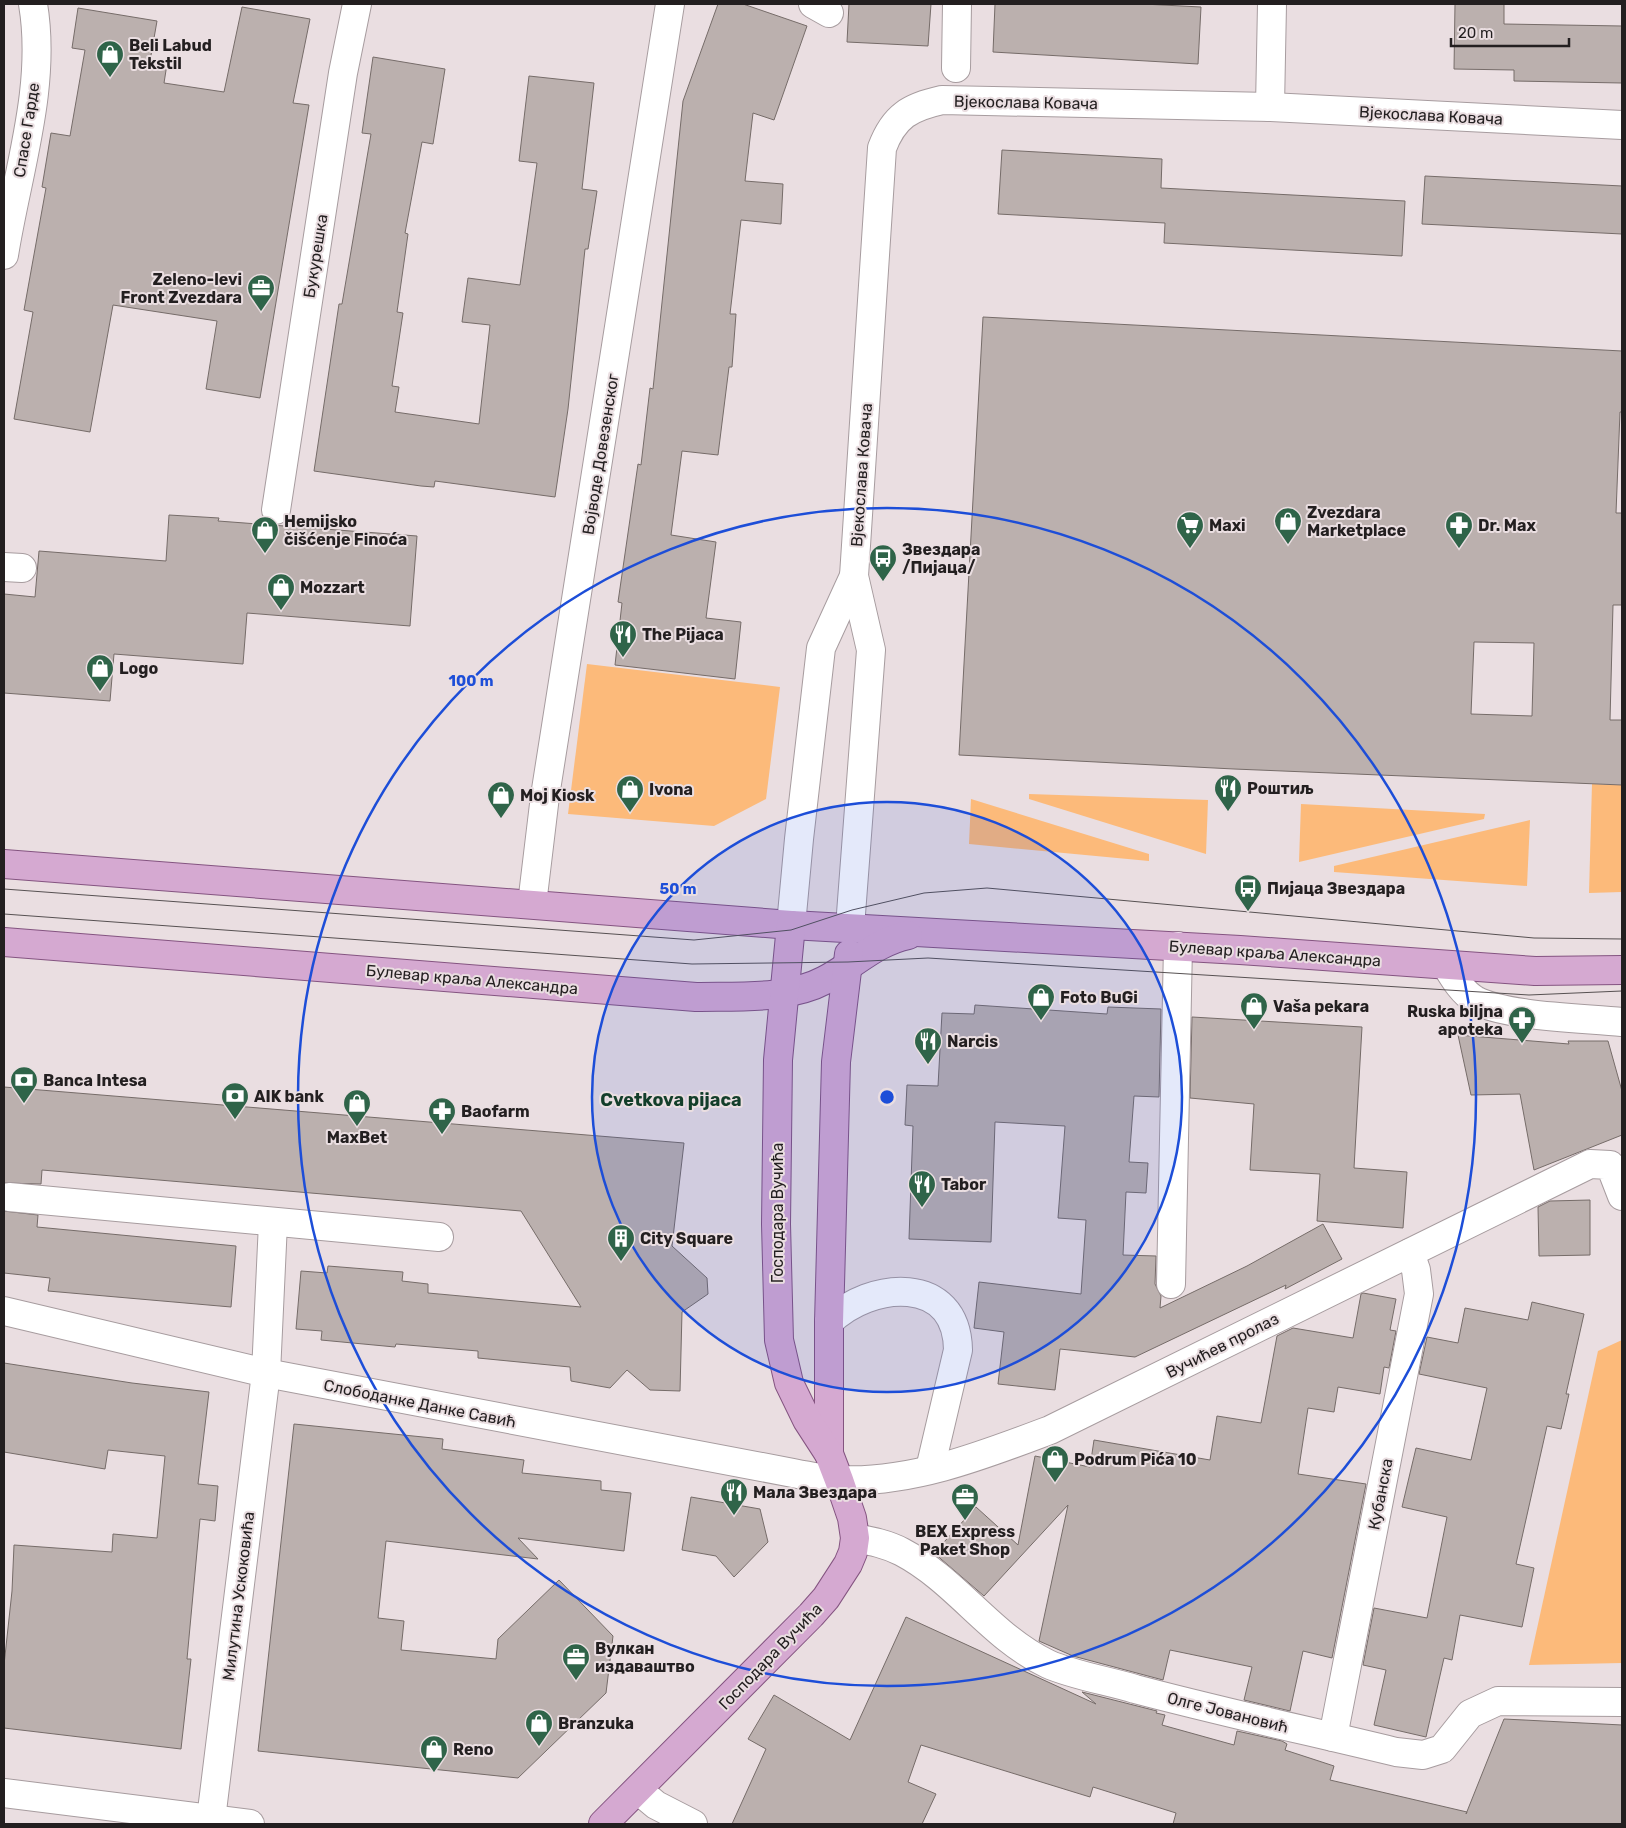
<svg xmlns="http://www.w3.org/2000/svg" width="1626" height="1828" viewBox="0 0 1626 1828" font-family="Rubik,sans-serif">
<style>
.green{fill:#fcba7a}
.building{fill:#bbb0ae;stroke:#766c69;fill-rule:evenodd}
.lines{fill:none;stroke-linecap:round;stroke-linejoin:round}
.minor-casing{stroke:#a79c9f;stroke-width:30}
.major-casing{stroke:#845480;stroke-width:30}
.minor{stroke:#fff;stroke-width:28}
.major{stroke:#d5a9d1;stroke-width:28}
.tram{stroke:#575152;stroke-width:1}
.ring{fill:none;stroke:#1d4ed8;stroke-width:2.5}
.labels{text-anchor:middle;stroke-width:4;stroke-linejoin:round;paint-order:stroke}
.poi-label{font-size:16px;font-weight:bold;fill:#231f20;stroke:#eadee1;text-anchor:start}
.street-label{font-size:16px;fill:#231f20;stroke:#eadee1}
.neighbourhood-label{font-size:18px;font-weight:bold;fill:#133e2a;stroke:#eadee1}
.centre{fill:#1d4ed8;stroke:#eadee1;stroke-width:2.5}
.ring-label{font-size:15px;text-anchor:middle;font-weight:bold;fill:#1d4ed8;stroke:#eadee1;stroke-width:4;stroke-linejoin:round;paint-order:stroke}
</style>
<rect width="100%" height="100%" fill="#eadee1"/>
<g class="green">
<polygon points="587,664 780,687 766,799 714,826 568,814"/>
<polygon points="1592,784 1622,785 1622,892 1589,893"/>
<polygon points="1029,794 1208,800 1206,854 1029,799"/>
<polygon points="971,799 1149,854 1149,861 969,844"/>
<polygon points="1301,804 1485,814 1484,819 1299,862"/>
<polygon points="1530,820 1527,886 1334,872 1334,866"/>
<polygon points="1622,1340 1622,1663 1529,1665 1598,1351"/>
</g>
<g class="building">
<polygon points="718,4 743,4 807,26 774,120 753,113 745,181 783,184 781,224 741,220 730,314 736,314 732,367 729,367 718,455 682,451 671,535 716,542 706,618 741,622 735,679 615,665 622,603 618,602 638,464 641,465 650,388 653,389 683,101"/>
<polygon points="849,4 931,4 928,46 847,42"/>
<polygon points="995,4 1143,4 1201,7 1198,64 993,52"/>
<polygon points="1455,4 1504,4 1504,24 1622,26 1622,83 1514,81 1514,70 1454,69"/>
<polygon points="242,7 310,19 293,103 309,105 260,398 206,389 217,321 113,305 90,432 14,419 33,312 24,310 46,188 42,187 51,133 70,136 85,50 72,48 78,8 157,21 150,61 167,64 164,83 224,92"/>
<polygon points="373,57 445,69 433,144 422,142 405,233 408,234 397,312 403,313 392,386 399,387 395,412 479,424 490,325 462,322 468,278 520,285 537,163 519,161 529,76 594,83 582,189 597,191 588,249 585,249 568,409 555,497 435,481 434,487 421,486 314,471 339,304 342,304 371,134 362,133"/>
<polygon points="1002,150 1162,159 1161,188 1405,201 1402,256 1164,243 1165,223 998,214"/>
<polygon points="1425,176 1622,186 1622,234 1422,224"/>
<path d="M 983,317 L 1622,351 L 1622,412 L 1620,412 L 1616,513 L 1622,513 L 1622,605 L 1613,605 L 1610,720 L 1622,720 L 1622,785 L 1234,769 L 959,755 ZM 1474,642 L 1534,643 L 1532,716 L 1471,714 Z"/>
<polygon points="169,515 219,518 218,521 417,536 410,626 247,613 243,664 114,654 110,701 4,693 4,594 35,597 39,551 166,561"/>
<polygon points="975,1005 1107,1014 1108,1007 1161,1009 1159,1097 1134,1096 1129,1162 1148,1163 1146,1193 1126,1192 1123,1255 1156,1256 1155,1284 1161,1296 1160,1308 1247,1266 1323,1224 1342,1259 1285,1289 1286,1285 1135,1357 1060,1349 1055,1390 998,1384 1004,1332 974,1328 979,1282 1081,1294 1086,1220 1058,1218 1065,1126 995,1122 991,1242 909,1239 913,1126 905,1125 907,1085 938,1086 942,1013 974,1014"/>
<polygon points="1192,1017 1362,1027 1354,1168 1407,1172 1403,1228 1317,1221 1320,1174 1250,1170 1254,1104 1190,1098"/>
<polygon points="1458,1035 1569,1044 1568,1041 1608,1041 1622,1091 1622,1135 1534,1170 1520,1094 1471,1095"/>
<polygon points="4,1087 684,1143 672,1246 707,1278 708,1294 682,1312 680,1391 650,1390 627,1370 610,1388 571,1381 570,1367 478,1358 478,1351 396,1344 395,1347 321,1340 322,1331 296,1329 301,1271 327,1273 328,1266 403,1272 402,1281 428,1284 428,1293 581,1307 521,1211 42,1170 41,1184 4,1183"/>
<polygon points="1590,1200 1590,1255 1539,1256 1538,1207 1550,1201"/>
<polygon points="4,1211 38,1215 37,1227 236,1246 231,1307 48,1291 50,1278 4,1273"/>
<polygon points="1363,1293 1396,1299 1390,1330 1396,1331 1389,1368 1384,1367 1380,1394 1338,1387 1334,1412 1308,1408 1298,1474 1366,1484 1332,1658 1303,1651 1290,1711 1244,1700 1252,1667 1170,1650 1163,1680 1073,1656 1039,1641 1068,1505 984,1596 934,1553 976,1507 1018,1545 1035,1456 1090,1467 1094,1440 1210,1460 1217,1416 1261,1423 1277,1336 1293,1328 1353,1338 1361,1294"/>
<polygon points="1532,1302 1584,1314 1566,1394 1569,1394 1561,1429 1547,1426 1516,1564 1534,1568 1522,1627 1460,1615 1452,1660 1444,1658 1426,1737 1374,1725 1386,1670 1363,1665 1374,1608 1427,1618 1447,1517 1402,1507 1416,1448 1471,1460 1487,1388 1419,1374 1427,1337 1458,1343 1465,1308 1528,1320"/>
<polygon points="4,1363 132,1383 209,1392 198,1484 218,1486 215,1521 200,1519 187,1659 191,1659 181,1749 4,1728 4,1665 12,1591 14,1545 112,1552 113,1534 157,1538 165,1456 108,1450 105,1469 4,1452"/>
<polygon points="294,1424 443,1439 442,1449 524,1460 522,1473 601,1481 601,1490 631,1493 624,1551 518,1538 538,1559 386,1541 378,1618 404,1621 401,1650 496,1659 498,1639 559,1580 613,1636 606,1693 518,1778 258,1751"/>
<polygon points="691,1497 760,1509 768,1542 734,1577 716,1556 682,1550"/>
<polygon points="906,1617 1096,1704 1082,1692 1157,1711 1156,1713 1165,1715 1162,1725 1234,1745 1237,1731 1282,1741 1287,1744 1285,1750 1334,1766 1330,1780 1467,1812 1466,1814 1504,1719 1622,1725 1622,1824 1173,1824 1176,1813 1093,1787 1090,1797 921,1745 908,1782 936,1794 922,1824 732,1824 766,1749 748,1739 774,1695 850,1740"/>
</g>
<g class="lines">
<g class="minor-casing">
<g id="minor">
<polyline points="813,4 829,13"/>
<polyline points="956,68 957,4"/>
<polyline points="1270,107 1272,4"/>
<path d="M 4,255 C 17,173 47,87 33,4"/>
<polyline points="276,510 343,73 357,4"/>
<polyline points="4,567 22,568"/>
<polyline points="532,904 545,796 670,4"/>
<polyline points="791,925 799,839 821,648 854,576"/>
<path d="M 850,927 L 871,650 L 854,576 L 882,148 C 894,116 910,107 942,100 L 1270,107 L 1622,125"/>
<path d="M 1446,965 C 1454,978 1462,992 1475,1000 C 1506,1017 1585,1018 1622,1022"/>
<polyline points="9,1197 439,1237"/>
<polyline points="1171,1284 1178,946"/>
<path d="M 4,1311 L 266,1373 L 793,1473 C 808,1476 823,1479 838,1480 C 910,1484 984,1455 1050,1430 L 1590,1164 L 1610,1165 L 1622,1196"/>
<path d="M 829,1322 C 870,1281 957,1274 958,1350 L 930,1469"/>
<path d="M 855,1538 C 871,1541 887,1544 902,1552 C 957,1581 991,1637 1048,1664 C 1072,1675 1109,1681 1135,1689 C 1222,1712 1309,1731 1396,1752 L 1423,1755 L 1442,1749 L 1470,1714 L 1498,1701 L 1622,1702"/>
<polyline points="1333,1737 1419,1294 1416,1270 1410,1253"/>
<polyline points="638,1790 656,1805 693,1824"/>
<polyline points="4,1793 250,1824"/>
<polyline points="211,1819 266,1373 273,1223"/>
</g>
</g>
<g class="major-casing">
<g id="major">
<polyline points="4,864 791,925 1240,950 1535,971 1622,970"/>
<path d="M 4,942 L 696,997 C 737,996 788,1000 825,980 C 854,965 875,942 908,935"/>
<polyline points="829,1454 829,1322 836,1062 849,954"/>
<polyline points="603,1824 811,1615 826,1598 848,1564 853,1552 855,1538 852,1518 839,1480 829,1454 807,1420 789,1383 779,1340 776,1224 778,1060 791,925"/>
</g>
</g>
<use href="#minor" class="minor"/>
<use href="#major" class="major"/>
<g class="tram">
<polyline points="4,889 694,940 791,930 852,910 924,893 987,888 1534,938 1622,939"/>
<polyline points="4,914 692,964 848,962 928,958 1529,995 1622,991"/>
</g>
</g>
<circle cx="887" cy="1097" r="295" fill="#1d4ed8" fill-opacity=".12"/>
<g class="ring">
<circle cx="887" cy="1097" r="295"/>
<circle cx="887" cy="1097" r="589"/>
</g>
<defs>
<g id="shop-pin" transform="scale(1.4375)"><path d="M0 17L-7.5 6A9.5 9.5 0 1 1 7.5 6Z" fill="#2f6449" stroke="#eadee1"/><path d="M-5-2.5h2.3a2.7 3.5 0 0 1 5.4 0H5L5.5 6h-11ZM-1.5-2.5h3a1.5 2.3 0 0 0-3 0Z" fill="#fff"/></g>
<g id="office-pin" transform="scale(1.4375)"><path d="M0 17L-7.5 6A9.5 9.5 0 1 1 7.5 6Z" fill="#2f6449" stroke="#eadee1"/><path d="M-6-3h4V-5.5h4V-3h4V5H-6ZM-1-4.5V-3h2v-1.5ZM-6 0V1H6V0Z" fill="#fff"/></g>
<g id="supermarket-pin" transform="scale(1.4375)"><path d="M0 17L-7.5 6A9.5 9.5 0 1 1 7.5 6Z" fill="#2f6449" stroke="#eadee1"/><path d="M-6-5.5h2.5l.6 2H6L4.5 2H-2.5L-4.4-4H-6ZM-1.5 3.2a1.3 1.3 0 1 0 .1 0ZM3 3.2a1.3 1.3 0 1 0 .1 0Z" fill="#fff"/></g>
<g id="pharmacy-pin" transform="scale(1.4375)"><path d="M0 17L-7.5 6A9.5 9.5 0 1 1 7.5 6Z" fill="#2f6449" stroke="#eadee1"/><path d="M-2-6h4v4h4v4h-4v4h-4v-4h-4v-4h4Z" fill="#fff"/></g>
<g id="bus-pin" transform="scale(1.4375)"><path d="M0 17L-7.5 6A9.5 9.5 0 1 1 7.5 6Z" fill="#2f6449" stroke="#eadee1"/><path d="M-5-6H5V4H4V6H2V4H-2V6H-4V4H-5ZM-3.5-4V0h7V-4ZM-3.5 1.2v1.5H-2V1.2ZM2 1.2v1.5H3.5V1.2Z" fill="#fff"/></g>
<g id="restaurant-pin" transform="scale(1.4375)"><path d="M0 17L-7.5 6A9.5 9.5 0 1 1 7.5 6Z" fill="#2f6449" stroke="#eadee1"/><path d="M-5-6h1v4h1v-4h1v4h1v-4h1v5L-1.5 .5V6h-2V.5L-5-1ZM5-6V6H3V1.5H1.5Q1.5-4 5-6Z" fill="#fff"/></g>
<g id="bank-pin" transform="scale(1.4375)"><path d="M0 17L-7.5 6A9.5 9.5 0 1 1 7.5 6Z" fill="#2f6449" stroke="#eadee1"/><path d="M-6-4H6V4H-6ZM0-2.3a2.3 2.3 0 1 0 0 4.6a2.3 2.3 0 1 0 0-4.6Z" fill="#fff"/></g>
<g id="building-pin" transform="scale(1.4375)"><path d="M0 17L-7.5 6A9.5 9.5 0 1 1 7.5 6Z" fill="#2f6449" stroke="#eadee1"/><path d="M-4-6H4V6H1V3H-1V6H-4ZM-2.5-4.3h1.7v1.8h-1.7ZM.8-4.3h1.7v1.8H.8ZM-2.5-1h1.7V.8h-1.7ZM.8-1h1.7V.8H.8Z" fill="#fff"/></g>
</defs>
<g fill-rule="evenodd">
<use href="#shop-pin" x="110" y="54"/>
<use href="#office-pin" x="261" y="288"/>
<use href="#shop-pin" x="1288" y="521"/>
<use href="#supermarket-pin" x="1190" y="525"/>
<use href="#pharmacy-pin" x="1459" y="525"/>
<use href="#shop-pin" x="265" y="530"/>
<use href="#bus-pin" x="883" y="558"/>
<use href="#shop-pin" x="281" y="587"/>
<use href="#restaurant-pin" x="623" y="634"/>
<use href="#shop-pin" x="100" y="668"/>
<use href="#restaurant-pin" x="1228" y="788"/>
<use href="#shop-pin" x="630" y="789"/>
<use href="#shop-pin" x="501" y="795"/>
<use href="#bus-pin" x="1248" y="888"/>
<use href="#shop-pin" x="1041" y="997"/>
<use href="#shop-pin" x="1254" y="1006"/>
<use href="#pharmacy-pin" x="1522" y="1020"/>
<use href="#restaurant-pin" x="928" y="1041"/>
<use href="#bank-pin" x="24" y="1080"/>
<use href="#bank-pin" x="235" y="1096"/>
<use href="#shop-pin" x="357" y="1103"/>
<use href="#pharmacy-pin" x="442" y="1111"/>
<use href="#restaurant-pin" x="922" y="1184"/>
<use href="#building-pin" x="621" y="1238"/>
<use href="#shop-pin" x="1055" y="1459"/>
<use href="#restaurant-pin" x="734" y="1492"/>
<use href="#office-pin" x="965" y="1497"/>
<use href="#office-pin" x="576" y="1657"/>
<use href="#shop-pin" x="539" y="1723"/>
<use href="#shop-pin" x="434" y="1749"/>
</g>
<g class="labels">
<g class="poi-label">
<text x="129" y="51">Beli Labud<tspan x="129" dy="18">Tekstil</tspan></text>
<text x="242" y="285" text-anchor="end">Zeleno-levi<tspan x="242" dy="18">Front Zvezdara</tspan></text>
<text x="1307" y="518">Zvezdara<tspan x="1307" dy="18">Marketplace</tspan></text>
<text x="284" y="527">Hemijsko<tspan x="284" dy="18">čišćenje Finoća</tspan></text>
<text x="1209" y="531">Maxi</text>
<text x="1478" y="531">Dr. Max</text>
<text x="902" y="555">Звездара<tspan x="902" dy="18">/Пијаца/</tspan></text>
<text x="300" y="593">Mozzart</text>
<text x="642" y="640">The Pijaca</text>
<text x="119" y="674">Logo</text>
<text x="1247" y="794">Роштиљ</text>
<text x="649" y="795">Ivona</text>
<text x="520" y="801">Moj Kiosk</text>
<text x="1267" y="894">Пијаца Звездара</text>
<text x="1060" y="1003">Foto BuGi</text>
<text x="1273" y="1012">Vaša pekara</text>
<text x="1503" y="1017" text-anchor="end">Ruska biljna<tspan x="1503" dy="18">apoteka</tspan></text>
<text x="947" y="1047">Narcis</text>
<text x="43" y="1086">Banca Intesa</text>
<text x="254" y="1102">AIK bank</text>
<text x="461" y="1117">Baofarm</text>
<text x="357" y="1143" text-anchor="middle">MaxBet</text>
<text x="941" y="1190">Tabor</text>
<text x="640" y="1244">City Square</text>
<text x="1074" y="1465">Podrum Pića 10</text>
<text x="753" y="1498">Мала Звездара</text>
<text x="965" y="1537" text-anchor="middle">BEX Express<tspan x="965" dy="18">Paket Shop</tspan></text>
<text x="595" y="1654">Вулкан<tspan x="595" dy="18">издаваштво</tspan></text>
<text x="558" y="1729">Branzuka</text>
<text x="453" y="1755">Reno</text>
</g>
<g class="street-label">
<text transform="translate(1026 102) rotate(1)" y="6">Вјекослава Ковача</text>
<text transform="translate(1431 115) rotate(3)" y="6">Вјекослава Ковача</text>
<text transform="translate(26 130) rotate(-81)" y="6">Спасе Гарде</text>
<text transform="translate(315 256) rotate(-81)" y="6">Букурешка</text>
<text transform="translate(600 454) rotate(-81)" y="6">Војводе Довезенског</text>
<text transform="translate(861 475) rotate(-86)" y="6">Вјекослава Ковача</text>
<text transform="translate(1275 953) rotate(4)" y="6">Булевар краља Александра</text>
<text transform="translate(472 979) rotate(5)" y="6">Булевар краља Александра</text>
<text transform="translate(777 1213) rotate(-90)" y="6">Господара Вучића</text>
<text transform="translate(1222 1345) rotate(-27)" y="6">Вучићев пролаз</text>
<text transform="translate(420 1403) rotate(11)" y="6">Слободанке Данке Савић</text>
<text transform="translate(1380 1494) rotate(-79)" y="6">Кубанска</text>
<text transform="translate(238 1596) rotate(-83)" y="6">Милутина Ускоковића</text>
<text transform="translate(770 1656) rotate(-46)" y="6">Господара Вучића</text>
<text transform="translate(1228 1712) rotate(14)" y="6">Олге Јовановић</text>
</g>
<g class="neighbourhood-label">
<text x="671" y="1106">Cvetkova pijaca</text>
</g>
</g>
<circle cx="887" cy="1097" r="8" class="centre"/>
<g class="ring-label">
<text x="471" y="686">100 m</text>
<text x="678" y="894">50 m</text>
</g>
<rect width="1626" height="1828" fill="none" stroke="#231f20" stroke-width="10"/>
<path d="M1451 38v8h118v-8" fill="none" stroke="#231f20" stroke-width="2.5"/>
<text x="1458" y="38" font-size="15" fill="#231f20" stroke="#eadee1" stroke-width="4" paint-order="stroke">20 m</text>
</svg>
